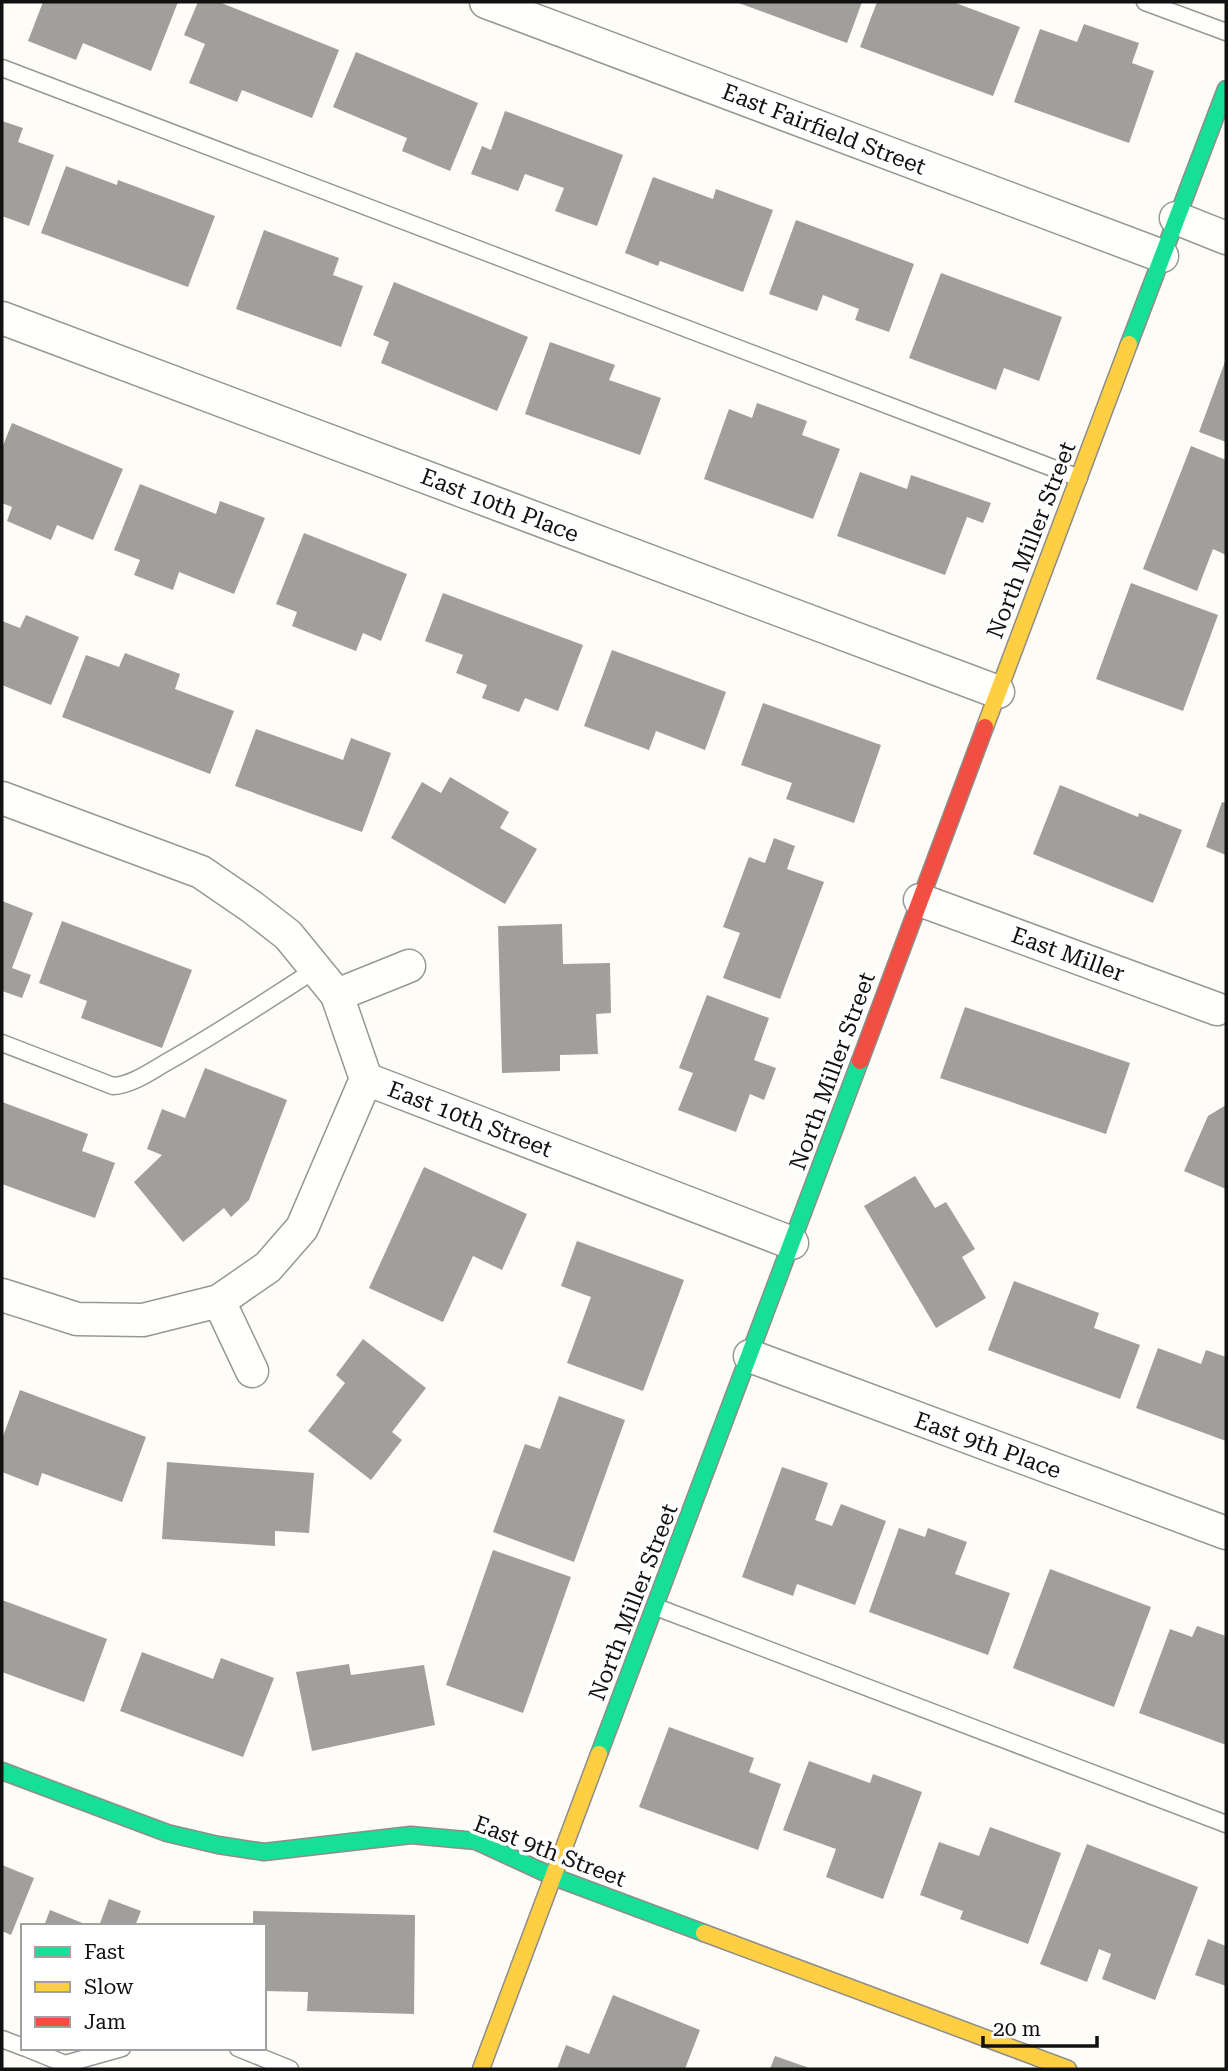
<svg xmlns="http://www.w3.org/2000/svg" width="1228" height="2071" viewBox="0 0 1228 2071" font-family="'Roboto Serif',serif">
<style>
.building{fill:#a19f9c}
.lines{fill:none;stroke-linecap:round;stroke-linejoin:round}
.lane-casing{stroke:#979795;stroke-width:19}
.street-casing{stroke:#979795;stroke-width:35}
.fast-casing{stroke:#8e8d8b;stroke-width:19}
.slow-casing{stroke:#8e8d8b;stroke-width:19}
.jam-casing{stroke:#8e8d8b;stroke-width:19}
.lane{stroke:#fffffe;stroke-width:16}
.street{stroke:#fffffe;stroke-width:32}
.fast{stroke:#16e098;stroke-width:16}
.slow{stroke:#ffcf43;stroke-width:16}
.jam{stroke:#f24e42;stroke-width:16}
.labels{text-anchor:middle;stroke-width:7;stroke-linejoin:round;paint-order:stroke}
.street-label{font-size:23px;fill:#111;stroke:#fff}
</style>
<rect width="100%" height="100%" fill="#fdfcf7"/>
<g class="building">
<polygon points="43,2 178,2 151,71 83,43 76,60 28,41"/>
<polygon points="198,2 219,2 339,50 312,118 242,90 237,102 189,83 205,44 184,35"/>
<polygon points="736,2 862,2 847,43"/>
<polygon points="877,2 953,2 1020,27 993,96 860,47"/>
<polygon points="1084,24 1139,43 1132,63 1154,71 1129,143 1014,102 1040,29 1077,42"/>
<polygon points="356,52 478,103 450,171 402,151 407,138 333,107"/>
<polygon points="505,111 623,155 597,226 555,211 564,188 525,174 518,191 471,174 482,146 491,150"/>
<polygon points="2,121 23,128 18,142 54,155 29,226 2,216"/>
<polygon points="66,166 117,185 118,180 215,216 188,287 41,233"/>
<polygon points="653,177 713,199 716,189 773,210 743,292 660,261 658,266 625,253"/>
<polygon points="796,220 914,264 889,332 855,320 859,309 823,295 817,311 769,294"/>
<polygon points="264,230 339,258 333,275 363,286 341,347 236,309"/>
<polygon points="941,273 1062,317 1039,381 1004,368 996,390 909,358"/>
<polygon points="394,282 528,337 497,411 381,363 389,342 373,335"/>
<polygon points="550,342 615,365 609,380 661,398 640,455 525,414"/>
<polygon points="1226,359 1226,442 1199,432"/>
<polygon points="757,403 807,421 802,435 840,449 813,519 704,479 729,409 752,418"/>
<polygon points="12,423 123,469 93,540 57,525 51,540 7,521 12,507 2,503 2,448"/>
<polygon points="1191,446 1226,460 1226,555 1213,549 1197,591 1143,569"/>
<polygon points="860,472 907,489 911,475 991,503 983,523 967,517 945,575 837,536"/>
<polygon points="140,484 216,514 220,501 265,518 234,594 179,572 173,590 134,575 140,560 114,550"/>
<polygon points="304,533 407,574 381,641 363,633 356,651 292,626 297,612 276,604"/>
<polygon points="1131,583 1218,615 1183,711 1096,679"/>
<polygon points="443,593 583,645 558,711 525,698 519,712 482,698 487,685 456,673 463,655 425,641"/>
<polygon points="26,615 79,637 51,705 2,685 2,621 20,628"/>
<polygon points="612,650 726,692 705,750 656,731 649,750 584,726"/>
<polygon points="125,653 180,674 175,689 234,711 210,774 62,717 86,655 119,667"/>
<polygon points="763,703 881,745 854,823 786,799 792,783 741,765"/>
<polygon points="256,729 343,760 351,738 391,753 362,832 235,786"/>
<polygon points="450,777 509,812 500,828 537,849 505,904 391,838 422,782 441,793"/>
<polygon points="1060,785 1138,817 1139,813 1182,830 1153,903 1033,854"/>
<polygon points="1222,802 1226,803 1226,855 1206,847"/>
<polygon points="774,838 795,846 787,869 824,882 780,999 723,978 740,933 723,927 749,857 765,863"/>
<polygon points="2,901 33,913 12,968 31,975 22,998 2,991"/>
<polygon points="62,921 192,970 162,1048 81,1018 87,1001 39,983"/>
<polygon points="562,924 563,964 610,963 611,1013 596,1014 598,1054 560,1055 560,1071 502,1073 498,926"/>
<polygon points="707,995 769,1018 754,1060 776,1068 764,1100 750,1094 736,1132 678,1110 693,1073 679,1068"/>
<polygon points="965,1007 1130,1063 1106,1134 940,1078"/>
<polygon points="205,1068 287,1100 249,1200 231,1217 224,1208 183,1242 134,1182 162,1155 147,1149 162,1109 185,1118"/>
<polygon points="2,1102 88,1134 82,1151 115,1163 95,1218 2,1184"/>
<polygon points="1226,1105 1226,1189 1184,1171 1208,1116"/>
<polygon points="424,1167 527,1214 502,1270 473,1256 443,1322 369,1288"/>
<polygon points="915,1176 935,1208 946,1202 975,1249 962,1257 986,1298 936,1328 864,1206"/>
<polygon points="577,1241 684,1280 643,1391 567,1363 591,1297 561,1286"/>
<polygon points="1014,1281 1099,1313 1094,1328 1140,1345 1120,1399 988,1350"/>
<polygon points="363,1339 426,1388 392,1432 402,1440 371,1480 308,1431 345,1383 336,1375"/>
<polygon points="1158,1348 1201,1364 1206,1350 1226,1357 1226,1441 1136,1408"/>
<polygon points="20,1390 146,1437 122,1502 42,1473 38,1486 2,1472 2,1439"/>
<polygon points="559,1396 625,1420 574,1562 493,1532 525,1444 540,1449"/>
<polygon points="167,1462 314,1473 309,1533 275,1531 275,1546 162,1539"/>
<polygon points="782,1467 828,1483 815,1520 832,1526 841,1504 886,1521 855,1605 797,1584 793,1596 742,1577"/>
<polygon points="899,1528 925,1537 928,1528 967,1542 955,1574 1010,1593 988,1655 869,1612"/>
<polygon points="493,1550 571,1577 523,1713 446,1685"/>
<polygon points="1050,1569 1151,1607 1114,1707 1013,1668"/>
<polygon points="2,1600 107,1639 84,1702 2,1672"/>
<polygon points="1197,1626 1226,1636 1226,1745 1139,1713 1170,1629 1192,1637"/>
<polygon points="142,1652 213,1679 221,1658 274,1678 243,1757 120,1711"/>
<polygon points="349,1664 351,1675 424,1665 435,1725 312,1751 296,1672"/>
<polygon points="669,1727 754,1758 749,1772 781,1784 758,1850 639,1807"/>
<polygon points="809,1761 870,1783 873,1774 922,1792 883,1899 826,1877 836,1849 783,1830"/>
<polygon points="990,1827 1061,1853 1028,1944 960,1919 963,1911 920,1895 939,1842 979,1856"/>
<polygon points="1087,1844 1198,1887 1155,2000 1102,1979 1111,1954 1099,1949 1087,1982 1040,1964"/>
<polygon points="2,1865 34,1878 11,1935 2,1931"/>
<polygon points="109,1899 141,1911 135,1926 99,1926"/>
<polygon points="50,1910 90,1926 44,1926"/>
<polygon points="253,1911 415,1915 414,2014 307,2011 308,1992 264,1991 264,1926 253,1926"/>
<polygon points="1208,1939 1226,1946 1226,1986 1195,1975"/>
<polygon points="613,1995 700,2030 685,2069 557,2069 566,2045 589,2054"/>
<polygon points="775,2056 812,2069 770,2069"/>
</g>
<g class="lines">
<g class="lane-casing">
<g id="lane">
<polyline points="1145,2 1226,32"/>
<polyline points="2,68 1079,478"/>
<path d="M 2,1043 L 113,1086 C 132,1085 151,1071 167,1062 C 218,1033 267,1001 316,969"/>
<polyline points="656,1607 1226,1824"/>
<polyline points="2,2039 23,2047"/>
<polyline points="26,2048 65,2064 122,2048"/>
<polyline points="238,2048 290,2069"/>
</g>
</g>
<g class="street-casing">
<g id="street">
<polyline points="486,2 1162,256"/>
<polyline points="1176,218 1226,238"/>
<polyline points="2,318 998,692"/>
<polyline points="2,798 201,872 252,907 288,935 337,995 366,1079 792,1243"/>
<polyline points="920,900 1217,1009"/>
<polyline points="337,995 409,966"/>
<polyline points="2,1295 77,1319 143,1320 219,1301 268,1267 302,1228 366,1079"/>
<polyline points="219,1301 252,1371"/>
<polyline points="750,1356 1226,1533"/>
</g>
</g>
<g class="fast-casing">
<g id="fast">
<polyline points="1129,344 1226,89"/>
<polyline points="599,1754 860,1061"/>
<polyline points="2,1771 167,1833 218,1845 264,1852 411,1835 476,1841 554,1877 704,1933"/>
</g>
</g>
<g class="slow-casing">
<g id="slow">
<polyline points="985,727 1129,344"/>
<polyline points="704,1933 1068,2069"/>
<polyline points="481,2069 599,1754"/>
</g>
</g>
<g class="jam-casing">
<polyline id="jam" points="860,1061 985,727"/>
</g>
<use href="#lane" class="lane"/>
<use href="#street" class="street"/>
<use href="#fast" class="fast"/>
<use href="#slow" class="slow"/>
<use href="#jam" class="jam"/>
</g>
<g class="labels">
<g class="street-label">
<text transform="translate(824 129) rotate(21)" y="8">East Fairfield Street</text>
<text transform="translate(500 505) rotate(21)" y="8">East 10th Place</text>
<text transform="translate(1031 540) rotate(-69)" y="8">North Miller Street</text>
<text transform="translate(1068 954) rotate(20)" y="8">East Miller</text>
<text transform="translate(832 1071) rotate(-70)" y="8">North Miller Street</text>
<text transform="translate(470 1119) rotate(21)" y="8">East 10th Street</text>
<text transform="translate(988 1445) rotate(20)" y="8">East 9th Place</text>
<text transform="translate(633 1602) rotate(-69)" y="8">North Miller Street</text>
<text transform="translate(550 1851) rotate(21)" y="8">East 9th Street</text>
</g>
</g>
<rect width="1228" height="2071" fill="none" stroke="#111111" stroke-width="7"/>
<rect x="21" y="1924" width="245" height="126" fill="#ffffff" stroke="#a0a0a0" stroke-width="2"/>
<rect x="35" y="1947" width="35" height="10" fill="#16e098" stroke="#a0a0a0" stroke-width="2"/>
<text x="84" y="1959" font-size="21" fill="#111111">Fast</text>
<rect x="35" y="1982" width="35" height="10" fill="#ffcf43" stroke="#a0a0a0" stroke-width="2"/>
<text x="84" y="1994" font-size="21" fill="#111111">Slow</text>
<rect x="35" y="2017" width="35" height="10" fill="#f24e42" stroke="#a0a0a0" stroke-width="2"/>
<text x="84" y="2029" font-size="21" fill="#111111">Jam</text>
<path d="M983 2036v10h114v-10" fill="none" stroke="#111111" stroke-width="3.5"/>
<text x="993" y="2036" font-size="21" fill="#111111" stroke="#ffffff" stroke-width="5" paint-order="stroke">20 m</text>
</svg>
